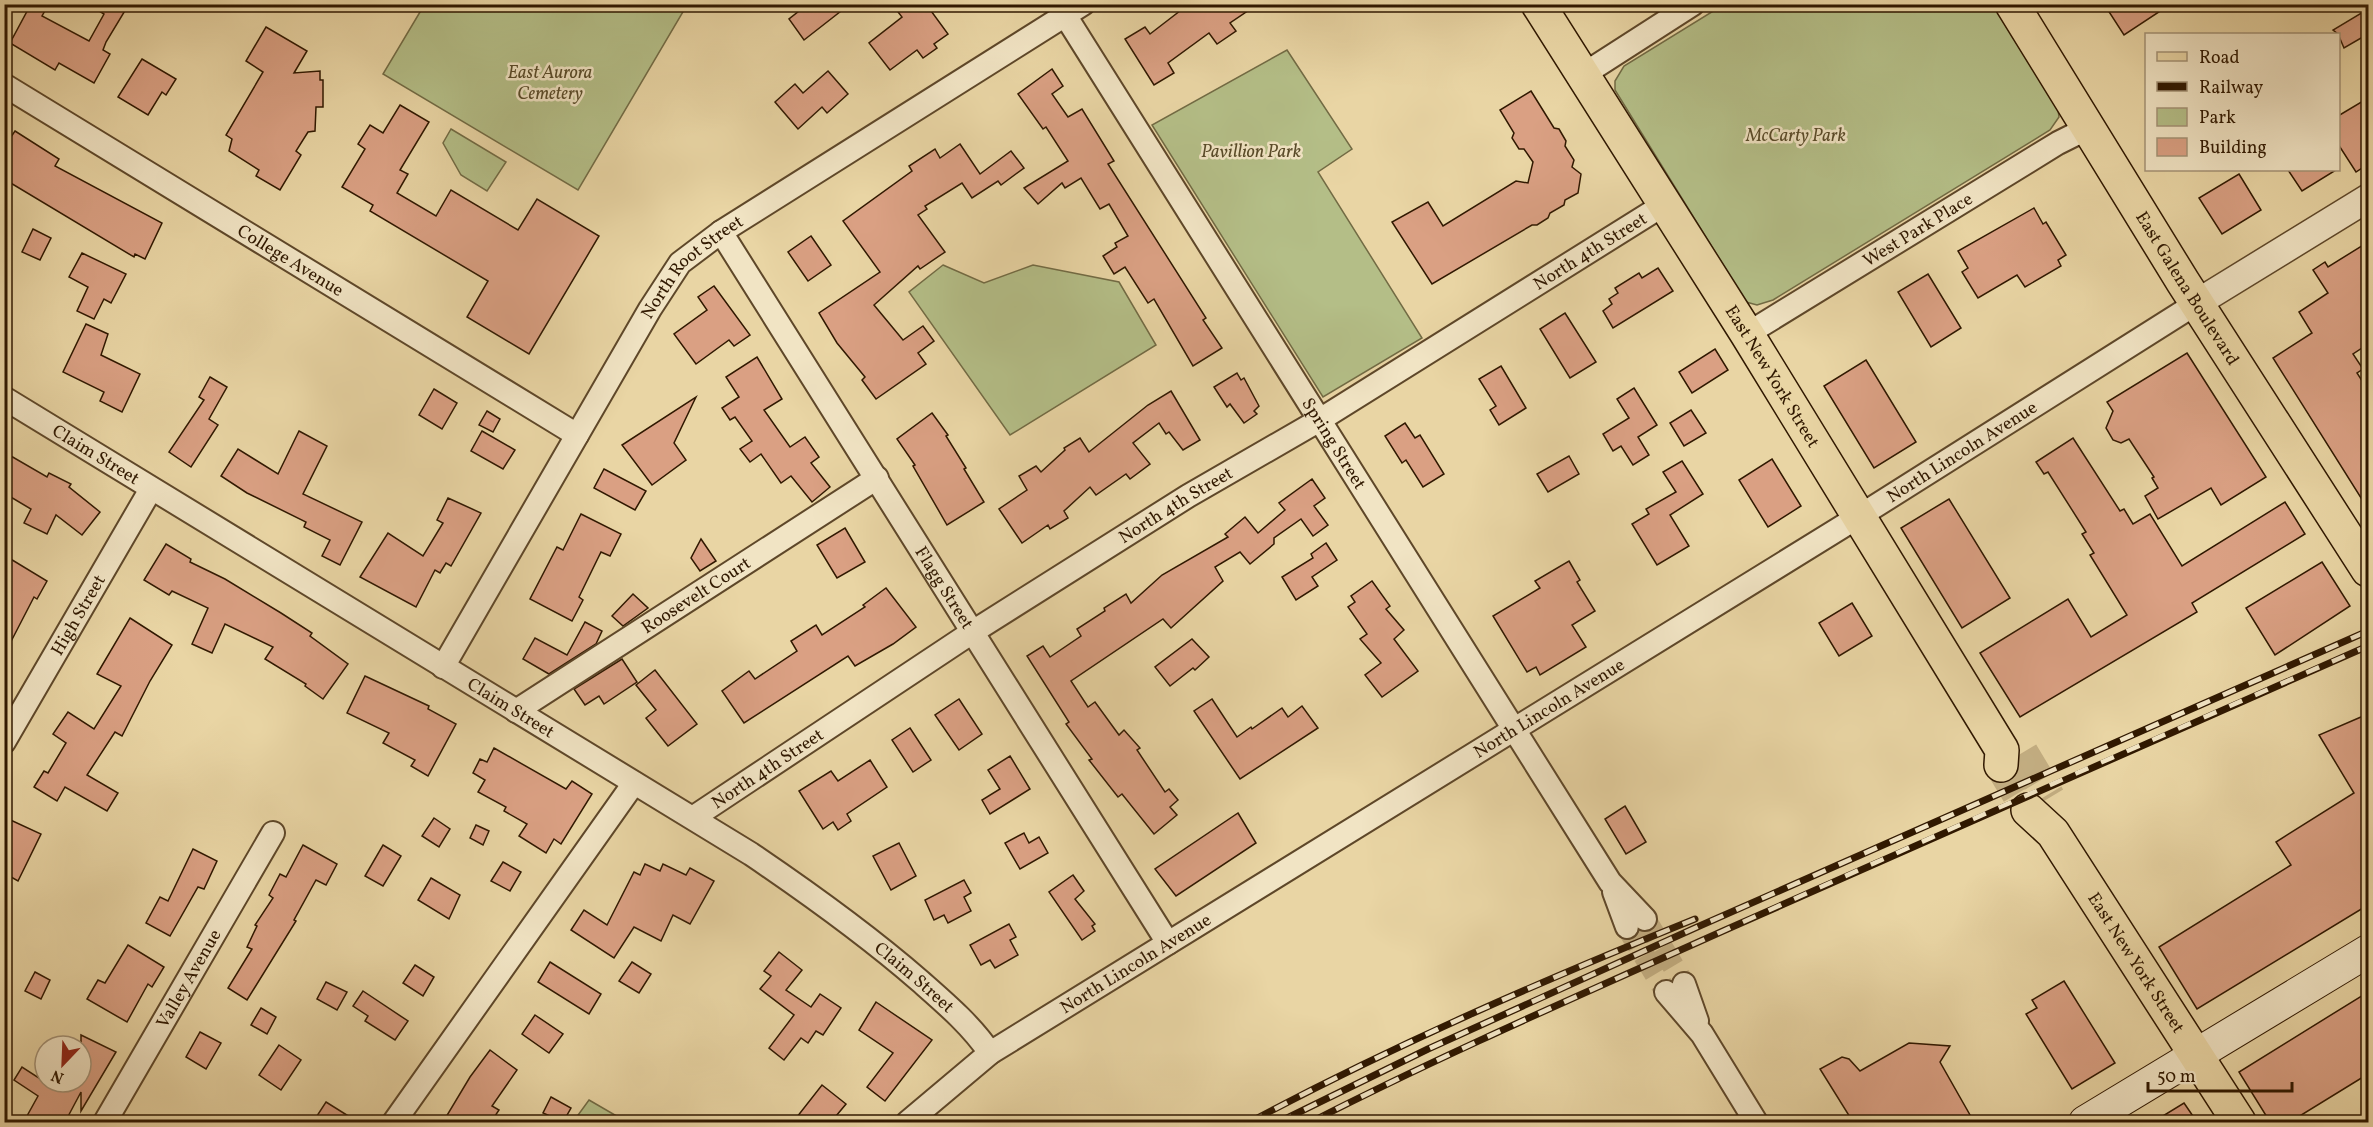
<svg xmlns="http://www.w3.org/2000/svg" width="2373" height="1127" viewBox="0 0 2373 1127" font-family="Vollkorn,serif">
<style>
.green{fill:#b4be87;stroke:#726b44;stroke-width:1.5}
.building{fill:#daa083;stroke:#301800;stroke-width:1.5}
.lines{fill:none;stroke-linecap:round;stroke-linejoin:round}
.minor-tunnel{stroke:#c4af83;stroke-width:22;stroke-dasharray:22 11;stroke-linecap:butt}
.primary-tunnel{stroke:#c4af83;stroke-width:33;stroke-dasharray:33 16;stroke-linecap:butt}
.minor-casing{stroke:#5e4729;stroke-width:26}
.tertiary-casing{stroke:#5e4729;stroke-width:30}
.secondary-casing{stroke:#301800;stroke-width:34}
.primary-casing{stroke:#301800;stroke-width:36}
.minor{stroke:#f1e4c4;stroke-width:22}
.tertiary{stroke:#f1e4c4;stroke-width:27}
.secondary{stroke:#f1e4c4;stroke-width:32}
.primary{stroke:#e9d5a4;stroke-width:33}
.rail-casing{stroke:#301800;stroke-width:7}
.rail{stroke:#f1e4c4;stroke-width:4.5;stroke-dasharray:14;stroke-linecap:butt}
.labels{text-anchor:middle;stroke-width:5;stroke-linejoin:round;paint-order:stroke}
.park-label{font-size:18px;font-style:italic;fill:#584a28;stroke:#f1e4c4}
.street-label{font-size:18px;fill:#301800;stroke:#f1e4c4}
</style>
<rect width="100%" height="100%" fill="#e9d5a4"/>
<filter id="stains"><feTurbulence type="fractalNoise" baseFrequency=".00333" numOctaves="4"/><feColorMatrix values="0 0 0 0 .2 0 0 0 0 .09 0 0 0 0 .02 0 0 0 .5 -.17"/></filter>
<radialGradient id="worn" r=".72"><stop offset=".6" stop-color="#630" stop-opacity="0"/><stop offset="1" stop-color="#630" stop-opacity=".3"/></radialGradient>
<g class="green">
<polygon points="421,5 687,5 578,190 383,74 423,7"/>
<polygon points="1723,5 1993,5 2058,110 2059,117 2050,130 1773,300 1757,305 1746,302 1615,90 1615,81 1624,66"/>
<polygon points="1287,50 1352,149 1318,172 1422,338 1323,397 1152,125"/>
<polygon points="451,129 506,162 487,191 461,175 443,143"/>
<polygon points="943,265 984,283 1033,265 1119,282 1156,345 1010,435 909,292"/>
<polygon points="589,1100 627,1122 573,1122"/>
</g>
<g class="building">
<polygon points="31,4 46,9 42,16 89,41 104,14 88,4 129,4 106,42 103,50 110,54 94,83 59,63 55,70 10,43"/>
<polygon points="808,4 850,4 804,40 789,19"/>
<polygon points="892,4 926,4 948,34 934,44 937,48 923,58 917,50 890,70 869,43 902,17"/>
<polygon points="1189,4 1258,4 1230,23 1236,31 1217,44 1209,33 1168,63 1174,73 1154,85 1125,39 1145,27 1150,34"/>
<polygon points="2104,4 2171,4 2124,35"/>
<polygon points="2368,9 2368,34 2344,48 2338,34 2333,30"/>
<polygon points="266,27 307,51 294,73 320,71 320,80 323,80 323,107 316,107 315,131 308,132 296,151 301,155 280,190 256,176 259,170 229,151 232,139 226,135 263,72 246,61"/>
<polygon points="142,59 176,79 166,95 162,92 148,115 118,97"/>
<polygon points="1052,69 1063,86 1052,94 1068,117 1082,109 1114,161 1108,164 1206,318 1203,320 1222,348 1193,366 1154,299 1148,303 1125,267 1114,274 1103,256 1117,247 1115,243 1128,236 1109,204 1100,209 1081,178 1065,188 1062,183 1038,204 1024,188 1068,161 1046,127 1043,129 1018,94"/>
<polygon points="828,71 848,94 827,113 822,107 798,129 775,102 795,84 803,93"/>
<polygon points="1531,91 1554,128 1559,129 1566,141 1565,146 1574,160 1572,167 1581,174 1578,193 1565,200 1564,205 1550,213 1548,218 1537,225 1532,225 1432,284 1392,222 1428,202 1443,226 1516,181 1528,183 1533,162 1524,149 1519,149 1512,138 1514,133 1500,110"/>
<polygon points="2368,98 2368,164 2356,172 2338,144 2338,116"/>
<polygon points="400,105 429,122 400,170 408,174 397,193 436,216 451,190 518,230 537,199 599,236 529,354 467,317 488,281 370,211 373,205 342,187 365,149 358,144 370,125 383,133"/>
<polygon points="15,131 59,159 55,166 162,223 145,259 135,254 134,257 4,179 4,147"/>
<polygon points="960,144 980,174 1011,151 1024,168 1001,185 998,181 972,198 962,183 925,206 927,209 918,215 945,252 920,269 918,266 874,305 903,340 923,326 934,341 918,353 926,364 876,399 862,380 865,377 837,343 819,313 880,272 843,221 912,171 909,166 935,149 940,158"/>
<polygon points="2288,170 2336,170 2302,191"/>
<polygon points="2239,174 2261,210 2222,234 2199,198"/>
<polygon points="2034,208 2043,224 2046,222 2066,255 2058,260 2061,266 2025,287 2017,275 1978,298 1962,272 1968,268 1958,251"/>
<polygon points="33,229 51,238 40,260 22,252"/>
<polygon points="811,236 831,265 808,281 788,252"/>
<polygon points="2368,242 2368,344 2353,354 2363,369 2357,373 2368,390 2368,509 2273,358 2312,333 2299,312 2328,293 2313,270 2325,262 2328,267"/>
<polygon points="82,253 126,274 111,303 104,299 94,319 77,311 88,287 69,277"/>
<polygon points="1658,268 1673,291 1613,328 1603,311 1612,304 1609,299 1618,293 1615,288 1639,273 1642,278"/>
<polygon points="1928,274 1961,328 1931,347 1898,292"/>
<polygon points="714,286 750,335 734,346 729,340 696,364 674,334 707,310 698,297"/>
<polygon points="1565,313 1596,362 1570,378 1540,329"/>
<polygon points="86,324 108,334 101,355 140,374 122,412 100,401 104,392 63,372"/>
<polygon points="1715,349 1728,370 1692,393 1679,372"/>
<polygon points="2187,353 2266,477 2221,505 2211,488 2158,519 2145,496 2158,488 2152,478 2154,477 2129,439 2121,443 2113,440 2106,428 2113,411 2107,402"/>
<polygon points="757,357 782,399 764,410 790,447 805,437 819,457 811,463 830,487 812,502 791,476 781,483 761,454 750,462 740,449 752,441 735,417 730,420 722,408 739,397 726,377"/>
<polygon points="1866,360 1916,442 1874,468 1824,386"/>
<polygon points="1501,366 1526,408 1499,425 1490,410 1496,406 1479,379"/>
<polygon points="1237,373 1241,380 1244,378 1259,406 1254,411 1257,414 1244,423 1230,404 1227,407 1214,387"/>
<polygon points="210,377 227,387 209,419 218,425 191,467 169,452 204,400 199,397"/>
<polygon points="1634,388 1657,425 1638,437 1649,455 1633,465 1621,446 1613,451 1603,434 1629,418 1617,399"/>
<polygon points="434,389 457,403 442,429 419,415"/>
<polygon points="1171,391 1200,440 1183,450 1169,432 1166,434 1159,423 1133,443 1150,464 1130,479 1126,474 1096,495 1090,487 1064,511 1068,518 1050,529 1048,525 1022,543 999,509 1027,490 1019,476 1036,466 1041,472 1065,450 1064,448 1080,438 1089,452 1148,405"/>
<polygon points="696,397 674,443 686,460 652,485 622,445"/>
<polygon points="1691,410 1706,433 1684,446 1670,423"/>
<polygon points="487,411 500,419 493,432 479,425"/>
<polygon points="932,413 948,435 946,436 966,468 964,469 984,502 947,525 913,466 915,465 897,439"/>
<polygon points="1405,423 1415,438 1420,435 1444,474 1423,487 1406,460 1402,463 1385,436"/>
<polygon points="299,431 327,446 303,494 362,522 340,565 322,556 330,540 304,527 306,522 247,493 221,476 238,449 278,474"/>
<polygon points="482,431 515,450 503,469 471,451"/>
<polygon points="2073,438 2120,511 2124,509 2133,524 2150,514 2182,566 2285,502 2305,534 2192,603 2197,612 2020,717 1980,653 2068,599 2091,637 2127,615 2090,555 2094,553 2082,534 2086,532 2048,472 2044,474 2036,462"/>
<polygon points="4,452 47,477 49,473 71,484 69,487 100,512 82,535 56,515 47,534 24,523 31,509 4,493"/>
<polygon points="1569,456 1579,474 1548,492 1537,474"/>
<polygon points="1772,459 1801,506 1768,527 1739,480"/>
<polygon points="1682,461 1703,494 1670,515 1689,546 1657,565 1632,524 1649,514 1646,509 1676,492 1663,472"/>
<polygon points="604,469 646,491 635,510 594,488"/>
<polygon points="1312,479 1325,498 1314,506 1328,525 1313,536 1301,519 1274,538 1274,544 1250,564 1240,552 1215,567 1223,581 1171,628 1163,619 1071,681 1088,707 1095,702 1119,735 1124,730 1140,748 1137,750 1165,792 1169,789 1178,800 1170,807 1177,815 1154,834 1122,794 1118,797 1089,760 1092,759 1066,724 1069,722 1027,656 1043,646 1050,657 1081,636 1077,629 1105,611 1104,608 1126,594 1131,603 1162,575 1228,537 1225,534 1245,517 1258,533 1285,510 1279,503"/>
<polygon points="448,498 481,513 451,566 446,563 440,573 435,570 416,607 360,577 388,533 423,556 443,523 437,520"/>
<polygon points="1949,499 2010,598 1962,628 1901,528"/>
<polygon points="581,514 621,534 610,556 601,552 579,597 583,600 572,621 530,599 557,547 563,550"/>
<polygon points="845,528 865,562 837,578 817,545"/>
<polygon points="701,539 716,561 700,571 691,558"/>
<polygon points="1326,543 1337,560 1312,577 1318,586 1296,600 1282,577 1313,558 1311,554"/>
<polygon points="166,544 191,559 190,562 225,579 281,613 312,633 310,636 348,664 323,699 305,686 306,684 265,659 273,647 225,624 212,653 192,644 208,608 172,591 169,595 144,580"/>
<polygon points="4,555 47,581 37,599 34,597 4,655"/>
<polygon points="1569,561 1580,580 1577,582 1595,611 1572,625 1586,647 1540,675 1536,667 1527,672 1493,616 1540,588 1535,581"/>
<polygon points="2322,562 2350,606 2275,655 2246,608"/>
<polygon points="1372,581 1390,606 1386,609 1404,630 1394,639 1418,671 1382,697 1365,675 1381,663 1360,639 1367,634 1348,607 1355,602 1351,596"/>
<polygon points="886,588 916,627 893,644 855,666 848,656 744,723 722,691 749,671 755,679 797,651 791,641 816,625 822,635 865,607 863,605"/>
<polygon points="633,594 648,608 623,626 612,616"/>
<polygon points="1852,603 1872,636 1839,656 1819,623"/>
<polygon points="130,618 172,645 150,681 122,736 115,732 87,775 118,793 107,811 65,787 57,801 34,787 44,771 48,773 66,743 53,734 68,712 94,729 121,686 97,674"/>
<polygon points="585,622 602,631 596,644 549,674 523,659 535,638 567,655"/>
<polygon points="1192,639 1209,657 1195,670 1193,668 1170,686 1155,667"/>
<polygon points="622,659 637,682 604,704 599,696 585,705 574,689"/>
<polygon points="655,670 697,724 668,746 646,718 656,710 636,685"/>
<polygon points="365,676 429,706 428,709 456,724 428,776 411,766 415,760 383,743 389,733 347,713"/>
<polygon points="959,699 982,734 959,750 935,715"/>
<polygon points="1212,699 1237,737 1251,727 1252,729 1282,708 1288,717 1302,706 1318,728 1240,779 1194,711"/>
<polygon points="2368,714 2368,905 2197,1009 2159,947 2291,865 2276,842 2354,793 2319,735"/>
<polygon points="910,728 931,760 913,772 892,740"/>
<polygon points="494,748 566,789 572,781 592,794 561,844 554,839 546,853 519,836 527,824 504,811 506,807 478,792 485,780 473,773 480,759 487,762"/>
<polygon points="1010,756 1030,789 990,814 982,800 1000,789 988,770"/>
<polygon points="870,760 887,787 847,814 851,821 838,830 833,822 823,829 799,791 831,771 838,781"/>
<polygon points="1625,806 1646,842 1626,854 1605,819"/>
<polygon points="1238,813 1256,843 1176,896 1155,869"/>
<polygon points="4,817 41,834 18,881 4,873"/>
<polygon points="434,818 450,829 439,847 422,836"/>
<polygon points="476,825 489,831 483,845 470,838"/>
<polygon points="1024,833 1029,843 1039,837 1048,853 1020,869 1005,843"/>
<polygon points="899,843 916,876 891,890 873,856"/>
<polygon points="303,845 337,864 326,885 316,880 294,920 296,921 247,1000 228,988 252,949 247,947 257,926 255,925 273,898 269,895 280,874 286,877"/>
<polygon points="383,845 401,856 383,886 365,876"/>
<polygon points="193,849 217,861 204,889 198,887 170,936 146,923 160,897 168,901"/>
<polygon points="503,862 521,872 510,891 491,881"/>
<polygon points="645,864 660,871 663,864 686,875 690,868 714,881 690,924 673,915 661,941 634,927 614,958 571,930 584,910 607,925 634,872 640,875"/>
<polygon points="1073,875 1084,891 1075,899 1095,924 1092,926 1095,931 1082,940 1049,892"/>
<polygon points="431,878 460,895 449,919 418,900"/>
<polygon points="964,880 971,893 964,897 971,911 948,923 944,915 934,920 925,900"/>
<polygon points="1009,924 1016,937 1010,940 1018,955 995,968 990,960 981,965 970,945"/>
<polygon points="128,945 164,967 152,987 148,984 127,1022 87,999 98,980 105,983"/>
<polygon points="779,952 802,970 786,990 811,1007 820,994 841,1008 823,1035 816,1031 808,1043 801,1038 784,1060 769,1048 794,1015 760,989 771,976 764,971"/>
<polygon points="550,962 601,994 589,1014 538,982"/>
<polygon points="632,962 651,974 639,993 619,981"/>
<polygon points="415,965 434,977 423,996 403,983"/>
<polygon points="35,972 50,980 41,999 25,991"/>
<polygon points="2064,981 2115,1063 2072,1089 2026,1014 2037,1008 2032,1000"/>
<polygon points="326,982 347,992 337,1010 317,999"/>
<polygon points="363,991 408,1021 395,1040 365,1021 368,1016 353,1006"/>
<polygon points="2368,992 2368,1074 2290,1122 2270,1122 2239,1072"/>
<polygon points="876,1002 932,1040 885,1101 867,1087 893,1053 859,1030"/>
<polygon points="261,1008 276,1017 267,1034 251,1025"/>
<polygon points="535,1015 563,1034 549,1053 522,1034"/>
<polygon points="200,1032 221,1043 206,1069 186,1057"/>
<polygon points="81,1035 116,1052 81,1111 81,1092 65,1122 39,1122 27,1116 38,1096 14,1080 22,1067 45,1082 81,1082"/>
<polygon points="1909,1043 1950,1046 1940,1062 1974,1122 1853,1122 1820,1069 1842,1057 1849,1059 1860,1071"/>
<polygon points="279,1045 301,1060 281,1090 259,1075"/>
<polygon points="490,1050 517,1070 492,1106 499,1110 491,1122 443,1122 470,1077"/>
<polygon points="822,1085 846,1104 831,1122 793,1122"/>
<polygon points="551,1097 571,1108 563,1122 543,1113"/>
<polygon points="326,1102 358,1122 313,1122"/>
<polygon points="2184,1103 2197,1122 2153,1122"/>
</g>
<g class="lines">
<g class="minor-tunnel">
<polyline points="1645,919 1684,984"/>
<polyline points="1627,927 1666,992"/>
</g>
<g class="primary-tunnel">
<polyline points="2022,753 2049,798"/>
<polyline points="2001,765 2028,810"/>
</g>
<g class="minor-casing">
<g id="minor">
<path id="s1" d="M 1058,4 L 1610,882 L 1645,919"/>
<polyline points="1581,76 1693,4"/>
<path id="s2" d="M 4,85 L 577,435"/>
<path id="s3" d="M 721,232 L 1168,943"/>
<path id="s4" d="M 1747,334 L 2058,143 L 2088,128"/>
<path id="s5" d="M 4,398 L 751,854 C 810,894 866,934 920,981 C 945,1003 971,1025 990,1053"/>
<path id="s6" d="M 443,667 L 650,309 L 680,263 L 721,232 L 1083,4"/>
<path id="s7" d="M 516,711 L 877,478"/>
<path id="s8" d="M 4,742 L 151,489"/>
<path id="s9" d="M 694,817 L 971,633 L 1188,496 L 1318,421 L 1665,204"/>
<polyline points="1614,892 1627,927"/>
<polyline points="1684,984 1697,1021"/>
<polyline points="1666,992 1702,1034 1756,1122"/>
<path id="s10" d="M 105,1122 L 273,833"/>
<polyline points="394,1122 634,783"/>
<path id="s11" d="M 908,1122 L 990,1053 L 1858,517 L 2197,303"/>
</g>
</g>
<g class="tertiary-casing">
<polyline id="tertiary" points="2197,303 2368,198"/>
</g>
<g class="secondary-casing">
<polyline id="secondary" points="2085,1122 2368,951"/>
</g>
<g class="primary-casing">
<g id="primary">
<path id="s12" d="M 1538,4 L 1747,334 L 2002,750 L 2001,765"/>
<path id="s13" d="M 2012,4 L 2183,282 L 2368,570"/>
<path id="s14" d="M 2028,810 L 2053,833 L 2239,1122"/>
</g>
</g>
<use href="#minor" class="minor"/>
<use href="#tertiary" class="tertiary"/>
<use href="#secondary" class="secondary"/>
<use href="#primary" class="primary"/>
<g class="rail-casing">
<g id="rail">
<path d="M 1250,1122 C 1394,1045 1544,980 1695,919"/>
<polyline points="1279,1122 1428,1049 1695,928 2368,631"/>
<path d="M 1311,1122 C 1446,1053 1585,993 1723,931 C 1938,834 2153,739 2368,646"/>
</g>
</g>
<use href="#rail" class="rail"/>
</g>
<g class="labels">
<g class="park-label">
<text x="550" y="78">East Aurora<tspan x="550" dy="21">Cemetery</tspan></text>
<text x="1796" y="141">McCarty Park</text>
<text x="1251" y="157">Pavillion Park</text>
</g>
<g class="street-label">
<text dy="6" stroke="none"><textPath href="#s4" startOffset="200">West Park Place</textPath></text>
<text dy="6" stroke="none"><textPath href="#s9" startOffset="1060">North 4th Street</textPath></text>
<text dy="6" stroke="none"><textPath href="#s2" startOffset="336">College Avenue</textPath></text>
<text dy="6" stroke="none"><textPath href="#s6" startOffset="474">North Root Street</textPath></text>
<text dy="6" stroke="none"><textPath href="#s13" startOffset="334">East Galena Boulevard</textPath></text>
<text dy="6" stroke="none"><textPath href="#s12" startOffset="440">East New York Street</textPath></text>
<text dy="6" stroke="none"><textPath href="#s1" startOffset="519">Spring Street</textPath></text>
<text dy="6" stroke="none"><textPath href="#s11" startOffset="1250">North Lincoln Avenue</textPath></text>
<text dy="6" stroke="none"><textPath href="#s5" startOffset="108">Claim Street</textPath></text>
<text dy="6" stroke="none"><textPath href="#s9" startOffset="574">North 4th Street</textPath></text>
<text dy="6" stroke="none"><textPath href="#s3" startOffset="420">Flagg Street</textPath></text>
<text dy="6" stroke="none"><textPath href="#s7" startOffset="214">Roosevelt Court</textPath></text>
<text dy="6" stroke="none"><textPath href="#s8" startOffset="147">High Street</textPath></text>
<text dy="6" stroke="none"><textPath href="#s5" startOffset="594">Claim Street</textPath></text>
<text dy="6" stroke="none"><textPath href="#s11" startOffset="764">North Lincoln Avenue</textPath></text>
<text dy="6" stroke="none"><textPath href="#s9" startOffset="88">North 4th Street</textPath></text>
<text dy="6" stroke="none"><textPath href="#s11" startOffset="278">North Lincoln Avenue</textPath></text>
<text dy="6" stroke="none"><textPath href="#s14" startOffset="188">East New York Street</textPath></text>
<text dy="6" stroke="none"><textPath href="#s10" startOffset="166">Valley Avenue</textPath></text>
<text dy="6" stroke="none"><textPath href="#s5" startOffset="1080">Claim Street</textPath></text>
</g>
</g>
<rect width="2373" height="1127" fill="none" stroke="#e9d5a4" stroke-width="24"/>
<rect x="6" y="6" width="2361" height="1115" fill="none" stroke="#301800" stroke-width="3"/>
<rect x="12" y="12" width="2349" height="1103" fill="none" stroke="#301800" stroke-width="1.5"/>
<rect x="2145" y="33" width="195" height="138" fill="#f1e4c4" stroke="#a49276" stroke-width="1.5"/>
<rect x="2157" y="52" width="30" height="9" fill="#e9d5a4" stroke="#a49276" stroke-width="1.5"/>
<text x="2199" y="63" font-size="18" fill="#301800">Road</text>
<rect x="2157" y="82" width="30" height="9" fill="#301800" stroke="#a49276" stroke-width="1.5"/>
<text x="2199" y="93" font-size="18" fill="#301800">Railway</text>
<rect x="2157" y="108" width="30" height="18" fill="#b4be87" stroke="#a49276" stroke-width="1.5"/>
<text x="2199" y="123" font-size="18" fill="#301800">Park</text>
<rect x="2157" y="138" width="30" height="18" fill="#daa083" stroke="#a49276" stroke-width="1.5"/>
<text x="2199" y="153" font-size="18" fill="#301800">Building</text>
<g transform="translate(63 1064) rotate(203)"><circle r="28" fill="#f1e4c4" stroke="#a49276" stroke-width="1.5"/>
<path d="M0-4.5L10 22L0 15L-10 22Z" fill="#8f2418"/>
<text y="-9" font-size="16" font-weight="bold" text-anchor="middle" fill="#301800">N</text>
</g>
<path d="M2148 1082v9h144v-9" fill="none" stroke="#301800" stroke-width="3"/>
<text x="2157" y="1082" font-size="18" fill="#301800" stroke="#f1e4c4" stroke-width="4.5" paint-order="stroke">50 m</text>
<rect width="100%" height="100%" filter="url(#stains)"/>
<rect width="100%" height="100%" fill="url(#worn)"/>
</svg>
